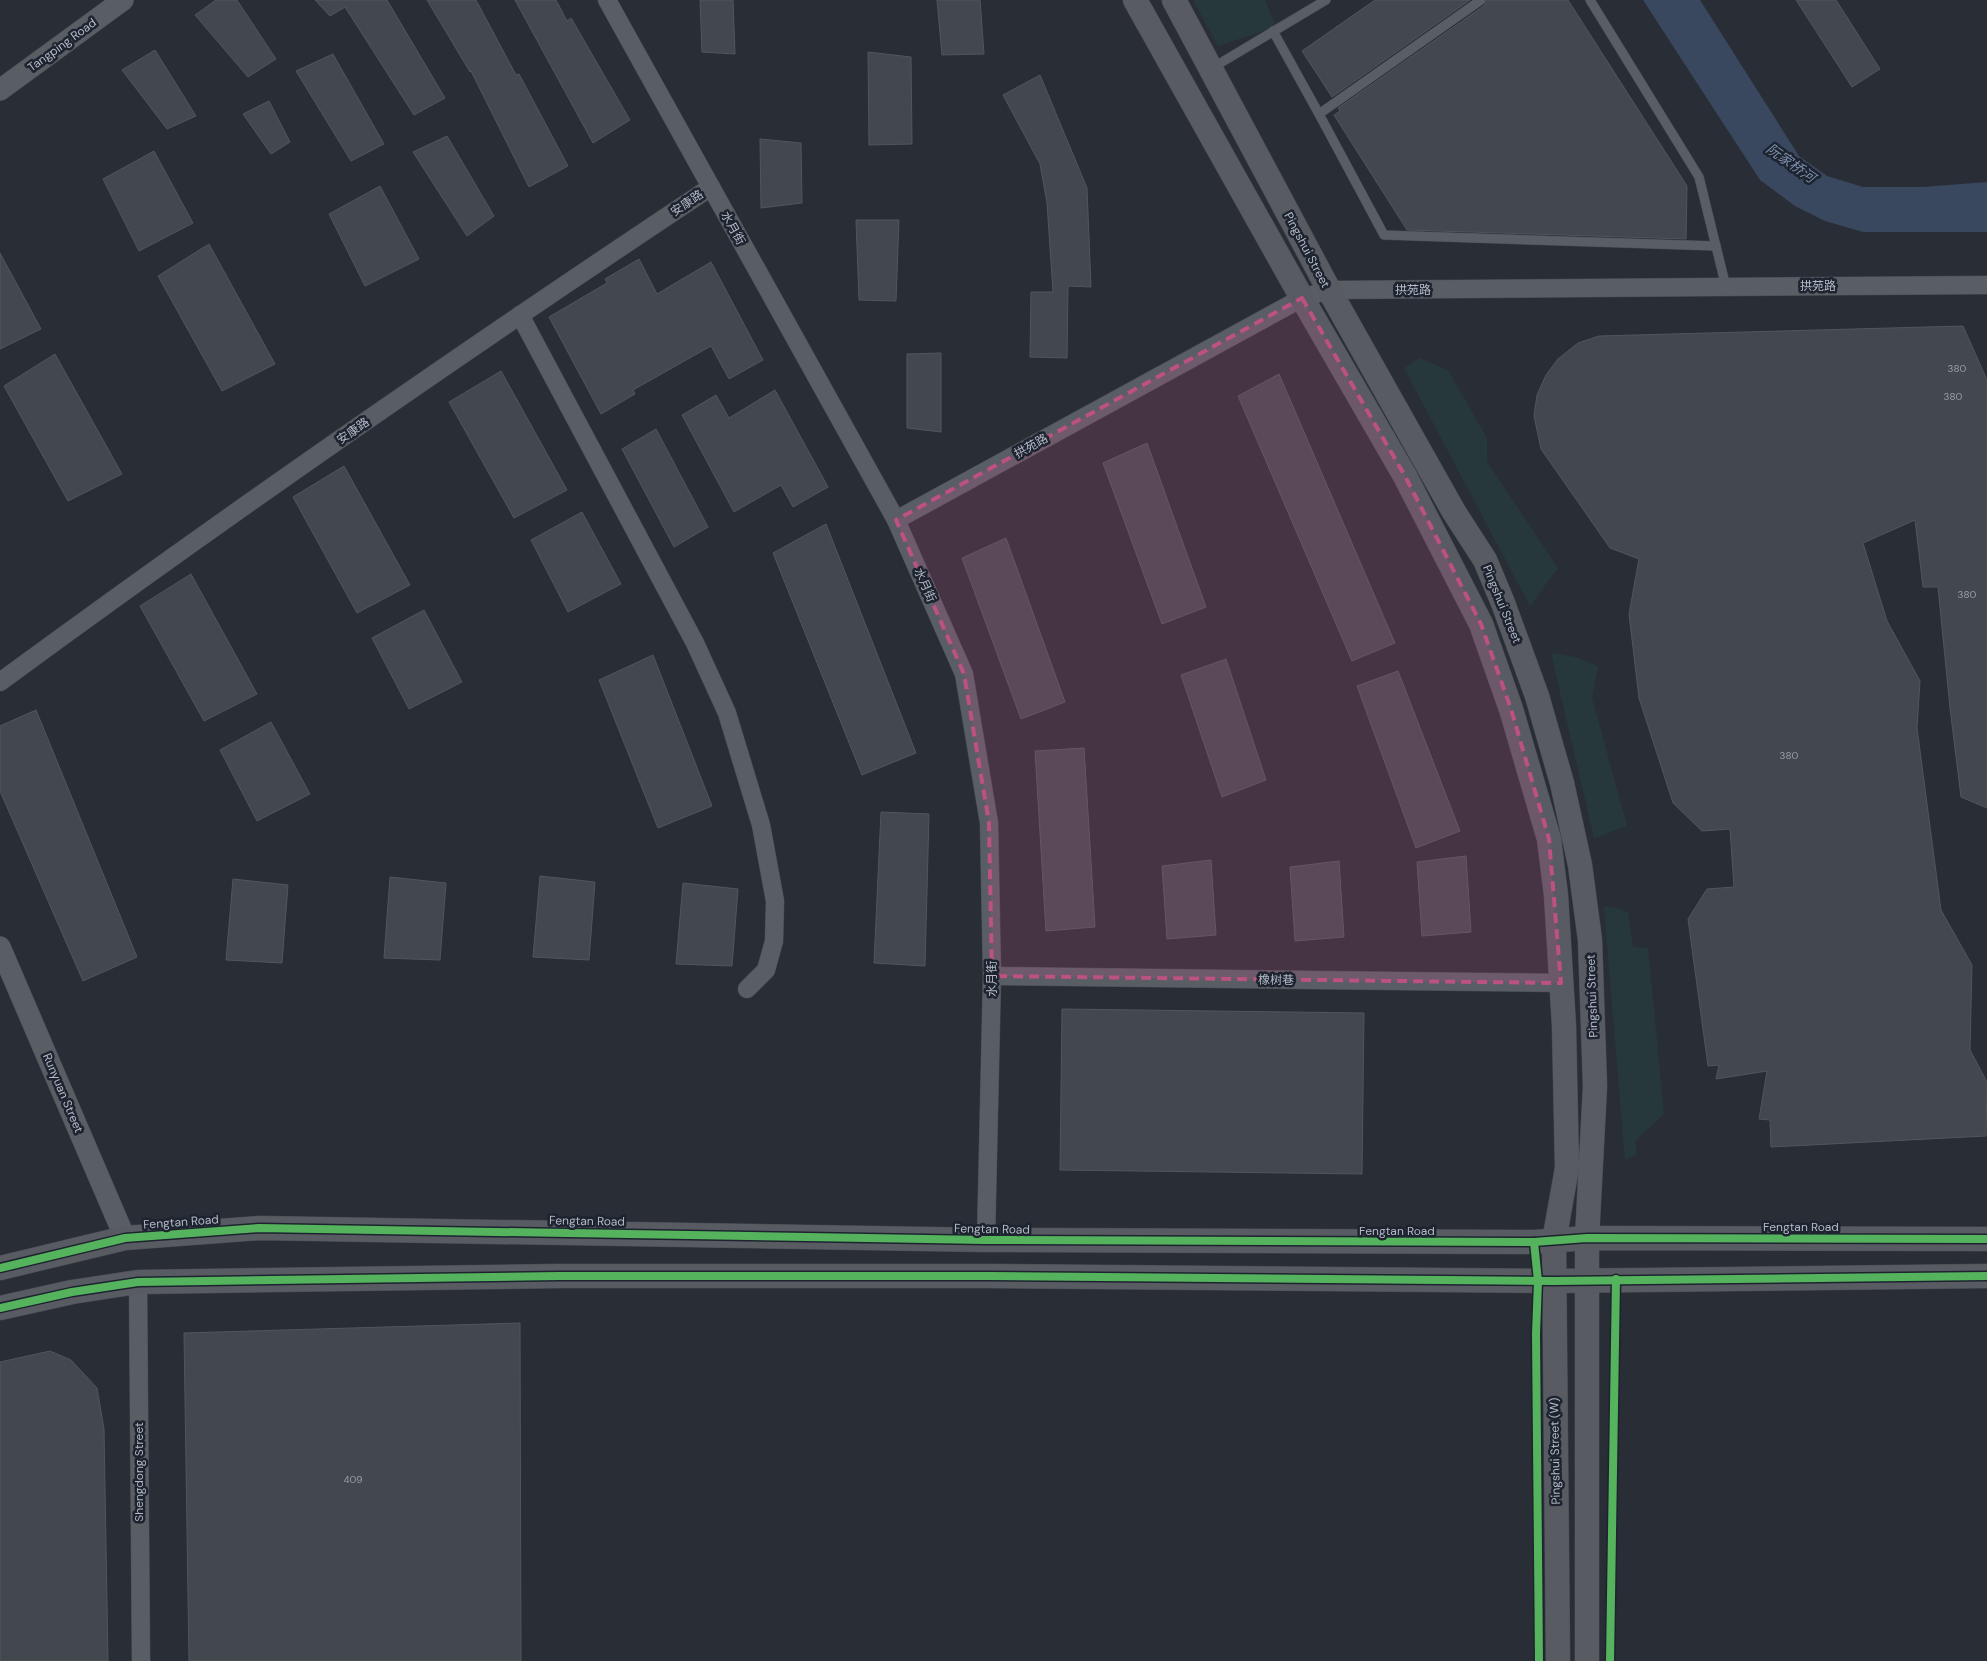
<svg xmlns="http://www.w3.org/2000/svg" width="1987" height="1661" viewBox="0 0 1987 1661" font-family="'DM Sans','Noto Sans SC',sans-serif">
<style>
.green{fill:#26383b}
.water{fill:#39475f}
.building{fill:#43484e;stroke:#51565d}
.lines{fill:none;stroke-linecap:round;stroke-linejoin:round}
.service-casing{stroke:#45494f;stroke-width:10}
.minor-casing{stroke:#45494f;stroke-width:19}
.tertiary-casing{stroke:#45494f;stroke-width:22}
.secondary-casing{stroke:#45494f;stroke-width:25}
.service{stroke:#595d64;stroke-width:9}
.minor{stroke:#595d64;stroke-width:18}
.tertiary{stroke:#595d64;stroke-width:21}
.secondary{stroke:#585b62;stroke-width:24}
.cycleway-casing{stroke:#1d2430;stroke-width:11}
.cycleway{stroke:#56b35d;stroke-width:8}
.marked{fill:#bd5181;fill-opacity:0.2;stroke:#bd5181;stroke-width:4;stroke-dasharray:10 6;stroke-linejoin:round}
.labels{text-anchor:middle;stroke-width:5;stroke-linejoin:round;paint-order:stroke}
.number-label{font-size:10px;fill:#989ea9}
.street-label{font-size:12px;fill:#b4bac7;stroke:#1d2430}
.water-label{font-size:14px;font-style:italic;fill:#7d90ad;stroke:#1d2430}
</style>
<rect width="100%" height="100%" fill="#292e36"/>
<g class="green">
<polygon points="1193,0 1265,0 1276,27 1218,46"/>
<polygon points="1419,358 1448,370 1487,438 1487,462 1558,568 1530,606 1404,368"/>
<polygon points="1551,653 1575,657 1598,666 1592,698 1627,826 1594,838"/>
<polygon points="1604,907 1612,907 1628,912 1633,947 1648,948 1664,1114 1635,1141 1637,1154 1625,1160"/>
</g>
<polygon class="water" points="1643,0 1700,0 1799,156 1827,176 1863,187 1923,187 1987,182 1987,232 1863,232 1825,221 1795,206 1760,180"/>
<g class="building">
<polygon points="216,0 237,0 276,59 248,77 195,15"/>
<polygon points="315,0 387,0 445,98 414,115 345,7 330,16"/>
<polygon points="427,0 476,0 516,75 519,74 568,166 529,187 471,71 470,72"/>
<polygon points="515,0 556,0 567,21 571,18 630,120 593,143"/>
<polygon points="700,0 733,0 735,54 702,52"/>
<polygon points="937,0 980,0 984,54 942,55"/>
<polygon points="1375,0 1470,0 1332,97 1302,51"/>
<polygon points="1487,0 1568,0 1687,186 1686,239 1407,230 1334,115 1340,111 1338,108 1485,5"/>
<polygon points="1796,0 1836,0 1880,69 1852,87"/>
<polygon points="155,50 196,116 167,129 122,70"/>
<polygon points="868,52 911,57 912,144 869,145"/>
<polygon points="333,54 384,144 351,161 296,71"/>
<polygon points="1040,75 1087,188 1091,287 1068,286 1067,358 1030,357 1031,292 1053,292 1047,203 1040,164 1003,95"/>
<polygon points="269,101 290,142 271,154 243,114"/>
<polygon points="447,136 494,216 467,236 413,152"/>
<polygon points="760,139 801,143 802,203 761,208"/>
<polygon points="154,151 193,223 139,251 103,179"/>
<polygon points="380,186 419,259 365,286 329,214"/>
<polygon points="856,220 899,220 896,301 859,300"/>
<polygon points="209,244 275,364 222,391 158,276"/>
<polygon points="0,253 41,329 0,349"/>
<polygon points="639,259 657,294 711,262 763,360 729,379 711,346 633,390 635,394 601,414 549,317 607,283 605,279"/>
<polygon points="1963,326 1987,380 1987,808 1961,797 1950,708 1938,587 1923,587 1915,520 1863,543 1887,621 1920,681 1917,728 1941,910 1972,965 1970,1050 1987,1082 1986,1136 1771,1147 1770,1120 1759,1119 1767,1071 1716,1079 1719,1065 1708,1066 1688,919 1707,889 1734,887 1730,829 1702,831 1673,803 1639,698 1629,614 1639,559 1610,548 1541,449 1534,416 1537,395 1546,375 1558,359 1578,343 1599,336"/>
<polygon points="941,353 941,432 907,428 907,354"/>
<polygon points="55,354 122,474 68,501 4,386"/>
<polygon points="501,371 567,490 514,518 449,402"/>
<polygon points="1279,374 1395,643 1352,661 1238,396"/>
<polygon points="775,390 828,487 793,507 781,485 734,512 682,415 716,395 729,418"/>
<polygon points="656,429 708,527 674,547 622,449"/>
<polygon points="1147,443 1206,607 1162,624 1103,463"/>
<polygon points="344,466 410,585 357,613 293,497"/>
<polygon points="582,512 621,584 568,612 531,540"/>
<polygon points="826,524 916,753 862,775 773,553"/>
<polygon points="1006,538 1065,702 1021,719 962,558"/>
<polygon points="191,574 257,694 204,721 140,606"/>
<polygon points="424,610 462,682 409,709 372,638"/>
<polygon points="653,655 712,806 658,828 599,680"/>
<polygon points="1226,659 1266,780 1222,797 1181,675"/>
<polygon points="1398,671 1460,831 1416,848 1357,686"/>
<polygon points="36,710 137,957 83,981 0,791 0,726"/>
<polygon points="271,722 310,794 257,821 220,750"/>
<polygon points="1084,748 1095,927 1046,931 1035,751"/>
<polygon points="881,812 929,814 925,966 874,963"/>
<polygon points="1466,856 1471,932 1422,936 1417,862"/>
<polygon points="1211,860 1216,935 1167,939 1162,866"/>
<polygon points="1339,861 1344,937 1295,941 1290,867"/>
<polygon points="540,876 595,882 589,960 533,957"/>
<polygon points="390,877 446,883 440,960 384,958"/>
<polygon points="233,879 288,885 282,963 226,960"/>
<polygon points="683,883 738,889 732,966 676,964"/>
<polygon points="1062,1009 1364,1013 1362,1174 1060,1170"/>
<polygon points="520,1323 521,1661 189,1661 184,1333"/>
<polygon points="50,1351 71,1360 97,1388 104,1429 108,1661 0,1661 0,1362"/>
</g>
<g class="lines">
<g class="service-casing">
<g id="service">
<polyline points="1481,0 1319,114 1384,235 1716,246"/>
<polyline points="1590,0 1699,177 1726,287"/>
<polyline points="1273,31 1319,114"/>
<polyline points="1212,68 1326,0"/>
</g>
</g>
<g class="minor-casing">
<g id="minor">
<polyline points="607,0 896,520 964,674 989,823 992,976 986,1240"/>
<polyline points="520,315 695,643 727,713 761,825 775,901 774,941 766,970 747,989"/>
<polyline points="896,520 1302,298 1329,290 1987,285"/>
<path d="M 0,682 C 233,511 470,347 711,187"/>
<polyline points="992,976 1561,983"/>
<polyline points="138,1282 141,1661"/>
</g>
</g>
<g class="tertiary-casing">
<g id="tertiary">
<polyline points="0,90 123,0"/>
<polyline points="0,947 125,1238"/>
</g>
</g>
<g class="secondary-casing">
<g id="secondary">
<polyline points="1135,0 1302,298 1405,476 1481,624 1511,709 1549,839 1556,895 1564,1026 1567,1168 1554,1241 1558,1661"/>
<polyline points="1174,0 1329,290 1454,512 1485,560 1503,603 1537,696 1562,783 1580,865 1590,940 1595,1086 1587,1238 1587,1661"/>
<polyline points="0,1268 125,1238 259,1228 986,1240 1534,1242 1587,1238 1987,1239"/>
<polyline points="0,1308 72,1292 138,1282 559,1276 990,1276 1553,1281 1987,1276"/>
</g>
</g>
<use href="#service" class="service"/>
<use href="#minor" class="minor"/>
<use href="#tertiary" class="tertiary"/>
<use href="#secondary" class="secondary"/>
<g class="cycleway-casing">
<g id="cycleway">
<polyline points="1534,1242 1538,1281 1536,1334 1539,1661"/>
<polyline points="0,1268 125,1238 259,1228 986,1240 1534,1242 1587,1238 1987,1239"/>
<polyline points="0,1308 72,1292 138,1282 559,1276 990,1276 1553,1281 1987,1276"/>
<polyline points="1610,1661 1616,1279"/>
</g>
</g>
<use href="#cycleway" class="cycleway"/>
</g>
<path class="marked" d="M 1302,298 L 1405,476 L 1481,624 L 1511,709 L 1549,839 L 1561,983 L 992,976 L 989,823 L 964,674 L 896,520 Z"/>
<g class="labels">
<g class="number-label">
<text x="1957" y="372">380</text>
<text x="1953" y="400">380</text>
<text x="1967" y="598">380</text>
<text x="1789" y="759">380</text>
<text x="353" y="1483">409</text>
</g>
<g class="street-label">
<text transform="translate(62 45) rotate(-36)" y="4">Tangping Road</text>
<text transform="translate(687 203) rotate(-34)" y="4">安康路</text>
<text transform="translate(733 228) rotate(61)" y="4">水月街</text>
<text transform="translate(1307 250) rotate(62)" y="4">Pingshui Street</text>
<text x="1818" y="290">拱苑路</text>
<text x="1413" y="294">拱苑路</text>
<text transform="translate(353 431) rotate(-35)" y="4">安康路</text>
<text transform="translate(1031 446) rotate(-29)" y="4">拱苑路</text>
<text transform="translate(925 585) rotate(66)" y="4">水月街</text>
<text transform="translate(1502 604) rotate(68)" y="4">Pingshui Street</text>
<text transform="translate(992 979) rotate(-90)" y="4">水月街</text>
<text transform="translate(1276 980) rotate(1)" y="4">橡树巷</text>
<text transform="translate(1592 996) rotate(-92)" y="4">Pingshui Street</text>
<text transform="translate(63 1093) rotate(67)" y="4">Runyuan Street</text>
<text transform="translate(587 1221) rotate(1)" y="4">Fengtan Road</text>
<text transform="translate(181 1222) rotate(-4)" y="4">Fengtan Road</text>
<text x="1801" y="1231">Fengtan Road</text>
<text transform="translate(992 1229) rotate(1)" y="4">Fengtan Road</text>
<text x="1397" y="1235">Fengtan Road</text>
<text transform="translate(1555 1451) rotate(-91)" y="4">Pingshui Street (W)</text>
<text transform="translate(139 1472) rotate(-90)" y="4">Shengdong Street</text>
</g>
<g class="water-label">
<text transform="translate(1791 163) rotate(35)" y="5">阮家桥河</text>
</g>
</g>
</svg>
